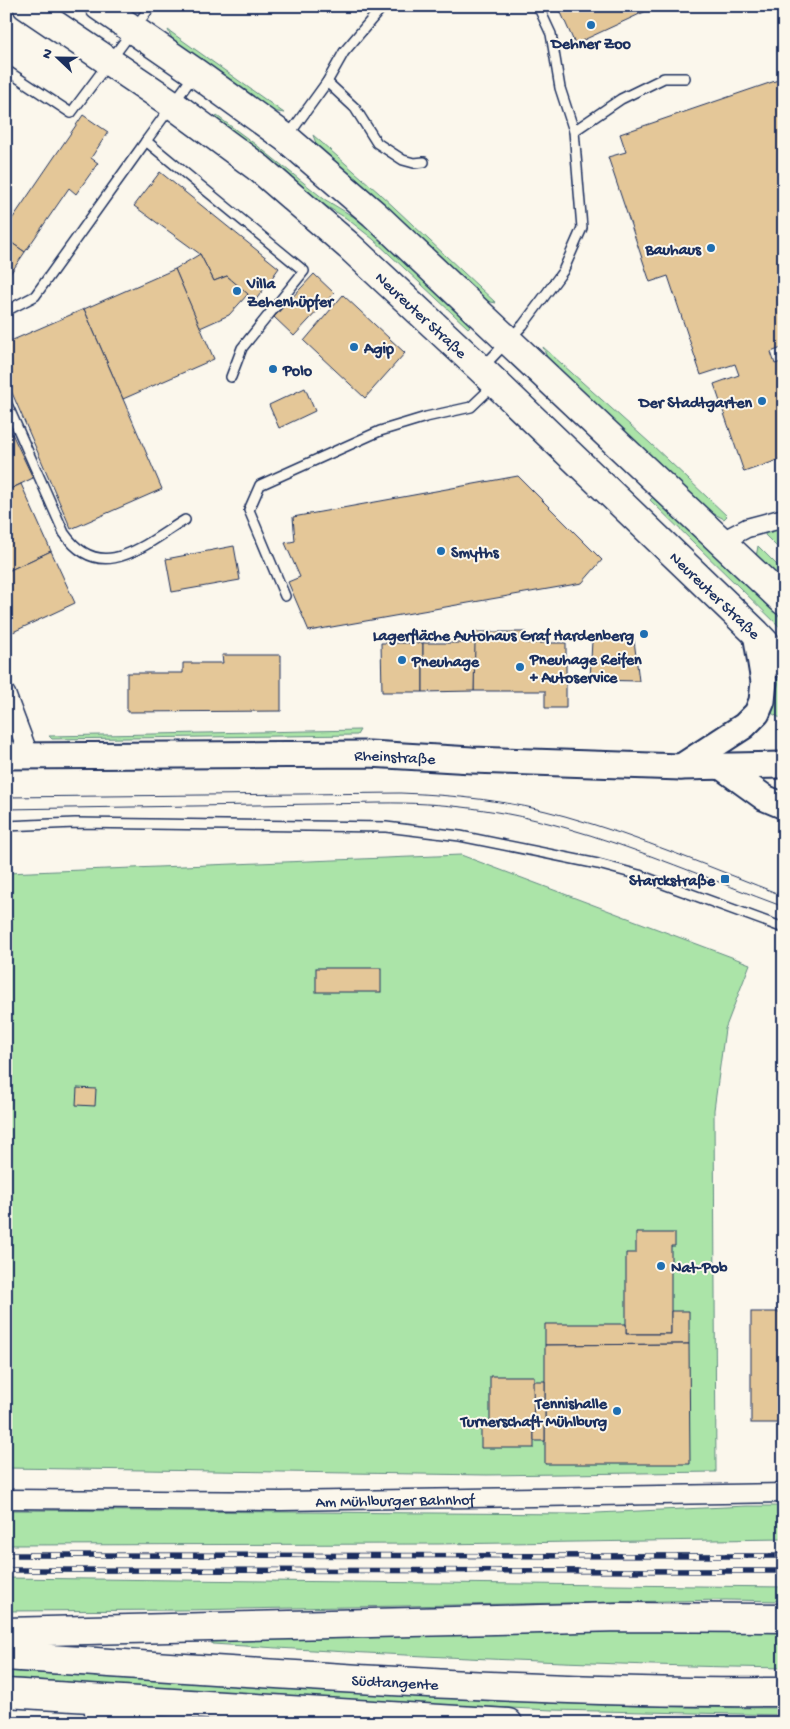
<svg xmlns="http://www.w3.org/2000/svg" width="790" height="1729" viewBox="0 0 790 1729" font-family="'Gochi Hand',sans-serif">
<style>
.green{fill:#abe4a8;stroke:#638a83}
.building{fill:#e4c798;stroke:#1b2f5e}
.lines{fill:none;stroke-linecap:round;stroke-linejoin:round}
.service-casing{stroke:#1b2f5e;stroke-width:12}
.minor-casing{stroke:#1b2f5e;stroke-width:21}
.secondary-casing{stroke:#1b2f5e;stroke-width:29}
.primary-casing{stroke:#1b2f5e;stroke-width:31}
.trunk-casing{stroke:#1b2f5e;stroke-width:31}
.service{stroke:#fbf7ec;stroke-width:9}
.minor{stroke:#fbf7ec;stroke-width:18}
.secondary{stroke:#fbf7ec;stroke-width:25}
.primary{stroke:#fbf7ec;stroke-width:28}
.trunk{stroke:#fbf7ec;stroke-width:28}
.tram{stroke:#1b2f5e;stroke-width:1}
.rail-casing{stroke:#1b2f5e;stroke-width:5.5}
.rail{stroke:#fbf7ec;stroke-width:4;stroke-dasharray:11;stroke-linecap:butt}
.poi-dot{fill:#1f6fb2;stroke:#fbf7ec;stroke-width:2}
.labels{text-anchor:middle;stroke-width:4;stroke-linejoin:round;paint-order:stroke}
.poi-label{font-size:16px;font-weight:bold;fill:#1b2f5e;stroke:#fbf7ec;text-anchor:start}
.street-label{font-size:16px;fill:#1b2f5e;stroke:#fbf7ec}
</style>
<rect width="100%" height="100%" fill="#fbf7ec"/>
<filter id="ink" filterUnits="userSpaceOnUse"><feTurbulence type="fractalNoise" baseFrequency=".02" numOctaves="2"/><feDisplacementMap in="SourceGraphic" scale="10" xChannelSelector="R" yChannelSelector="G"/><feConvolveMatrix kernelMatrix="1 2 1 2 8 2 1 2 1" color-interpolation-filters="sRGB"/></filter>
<g filter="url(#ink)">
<g class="green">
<polygon points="168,30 284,113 272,111 174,43"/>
<polygon points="217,116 259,147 324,199 354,217 380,236 472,324 468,328 373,239 346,218 319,202 214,120"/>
<polygon points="313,135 379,193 496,303 486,301 318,149"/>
<polygon points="543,347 650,443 727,516 724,519 705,509 548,360"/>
<polygon points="655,495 780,617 784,620 784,631 650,500"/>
<polygon points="784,527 784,554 765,535 766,531"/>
<polygon points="758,546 784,572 784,585 756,557"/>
<polygon points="776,674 784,684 784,718 778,717 768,711 770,675"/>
<polygon points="360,730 357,735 52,739 49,736"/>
<polygon points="461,855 750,964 725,1029 714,1110 716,1472 487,1475 6,1468 6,873"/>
<polygon points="747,1506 784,1506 784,1539 439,1544 6,1545 6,1510 575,1514"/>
<polygon points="6,1578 784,1587 784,1601 726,1600 185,1610 6,1611"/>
<path d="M 383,1630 L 784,1631 L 784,1668 C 593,1665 402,1656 212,1644 L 212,1635 Z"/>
<path d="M 6,1671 C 265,1687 524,1708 784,1708 L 784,1715 L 552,1710 L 302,1698 L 6,1678 Z"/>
</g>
<g class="building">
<polygon points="558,6 657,6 575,44"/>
<polygon points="784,78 784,347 771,352 775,364 784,361 784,458 744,472 714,384 739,375 735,364 701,375 668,276 650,282 608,157 626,152 620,134"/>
<polygon points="83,115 108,132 91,158 98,163 76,194 69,188 25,252 6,239 6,228"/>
<polygon points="160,172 279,268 255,301 227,276 214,281 200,254 134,206"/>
<polygon points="6,239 25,252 6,280"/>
<polygon points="200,254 214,281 227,276 248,294 229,315 200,328 175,269"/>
<polygon points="175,269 214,359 123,399 84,309"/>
<polygon points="314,274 334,293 294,336 274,317"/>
<polygon points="343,295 405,353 365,398 304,341"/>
<polygon points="84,309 162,489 71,529 6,379 6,343"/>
<polygon points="305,388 315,411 279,428 269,405"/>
<polygon points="6,421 33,478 6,491"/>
<polygon points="518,476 602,560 582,583 309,631 288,582 300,577 285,543 295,541 293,517"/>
<polygon points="21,484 51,551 6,572 6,491"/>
<polygon points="234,546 240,580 172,592 166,559"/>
<polygon points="51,551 75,603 13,632 6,617 6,572"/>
<polygon points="474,632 526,632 526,643 566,643 566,708 545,708 545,691 474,691"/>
<polygon points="592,640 634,640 639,681 590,680"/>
<polygon points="381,643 423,643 423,692 382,692"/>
<polygon points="423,643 475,643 474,691 423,692"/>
<polygon points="222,655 281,655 281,711 127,712 127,673 183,673 183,663 223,663"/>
<rect x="316" y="968" width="65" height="24"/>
<polygon points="77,1088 96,1089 95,1106 76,1105"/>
<polygon points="636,1233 675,1233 675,1246 671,1246 671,1334 626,1334 626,1253 636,1253"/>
<polygon points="671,1311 689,1311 689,1344 545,1345 545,1324 626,1324 626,1334 671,1334"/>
<rect x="751" y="1312" width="33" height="111"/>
<polygon points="689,1344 690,1464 545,1464 545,1345"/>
<polygon points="490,1376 534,1376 534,1448 481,1448 481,1426 490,1427"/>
<polygon points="533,1381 545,1381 545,1441 534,1441"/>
</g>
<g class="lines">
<g class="service-casing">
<g id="service">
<polyline points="6,70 71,113 151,6"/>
<polyline points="194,75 146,141 304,271 242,348 231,377"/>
<polyline points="327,82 355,108 377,143 403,160 414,163 424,162"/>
<polyline points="574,131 621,99 664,78 685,78"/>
<polyline points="288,136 327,82 344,52 383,6"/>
<polyline points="6,311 35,296 146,141"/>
<polyline points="483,367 523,325 558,278 563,271 582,228 574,131 560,88 551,34 538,6"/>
<path d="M 6,402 L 64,533 C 101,586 145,544 185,520"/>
<polyline points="285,596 249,510 260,485 380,431 426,417 471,407 493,386"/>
<polyline points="6,826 75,823 386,827 460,836 598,864 639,875 784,928"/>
</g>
</g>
<g class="minor-casing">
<g id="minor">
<polyline points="720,542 747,528 784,518"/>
<polyline points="6,694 29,755"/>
<path id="s1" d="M 6,1499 L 281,1501 L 784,1493"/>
</g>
</g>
<g class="secondary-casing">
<g id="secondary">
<path id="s2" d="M 6,756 L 369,754 L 472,760 L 681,767 L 784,765"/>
<polyline points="681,767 744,726 757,713 762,701 764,682 756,633"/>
<polyline points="722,767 765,798 784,806"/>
</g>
</g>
<g class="primary-casing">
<g id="primary">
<path id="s3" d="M 27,6 L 172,104 L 260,169 L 349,246 L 481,369 L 756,633 L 784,663"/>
<polyline points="99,6 196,73 286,138 374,214 784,601"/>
</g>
</g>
<g class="trunk-casing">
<g id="trunk">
<polyline points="6,1632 620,1617 784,1618"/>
<path id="s4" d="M 6,1656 C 265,1673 524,1694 784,1692"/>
<polyline points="6,1693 508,1723"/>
<polyline points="99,1712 147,1723"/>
</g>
</g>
<use href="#service" class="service"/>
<use href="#minor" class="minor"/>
<use href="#secondary" class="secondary"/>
<use href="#primary" class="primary"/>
<use href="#trunk" class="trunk"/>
<g class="tram">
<path d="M 6,797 L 400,793 C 456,795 512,801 565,816 C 640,837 712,868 784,896"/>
<path d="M 6,809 L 380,803 C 442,802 503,810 563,827 C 638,848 711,880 784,907"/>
</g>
<g class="rail-casing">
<g id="rail">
<polyline points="6,1555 784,1556"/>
<polyline points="6,1570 784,1571"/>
</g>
</g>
<use href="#rail" class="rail"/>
</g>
</g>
<g class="poi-dot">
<circle cx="591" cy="25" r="5"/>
<circle cx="711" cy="248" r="5"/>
<circle cx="237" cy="291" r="5"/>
<circle cx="354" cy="347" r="5"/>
<circle cx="273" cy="369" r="5"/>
<circle cx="762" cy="401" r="5"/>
<circle cx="441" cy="551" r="5"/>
<circle cx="644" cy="634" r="5"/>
<circle cx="402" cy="660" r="5"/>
<circle cx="520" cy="667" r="5"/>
<rect x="720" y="874" width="10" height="10" rx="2.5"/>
<circle cx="661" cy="1266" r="5"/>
<circle cx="617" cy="1411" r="5"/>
</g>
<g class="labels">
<g class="poi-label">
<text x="591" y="48" text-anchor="middle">Dehner Zoo</text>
<text x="701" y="254" text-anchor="end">Bauhaus</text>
<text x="247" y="288">Villa<tspan x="247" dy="18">Zehenhüpfer</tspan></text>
<text x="364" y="353">Agip</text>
<text x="283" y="375">Polo</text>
<text x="752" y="407" text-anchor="end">Der Stadtgarten</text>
<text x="451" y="557">Smyths</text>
<text x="634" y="640" text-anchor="end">Lagerfläche Autohaus Graf Hardenberg</text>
<text x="530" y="664">Pneuhage Reifen<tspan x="530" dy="18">+ Autoservice</tspan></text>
<text x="412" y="666">Pneuhage</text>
<text x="715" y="885" text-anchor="end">Starckstraße</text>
<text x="671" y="1272">Nat-Pob</text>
<text x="607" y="1408" text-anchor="end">Tennishalle<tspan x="607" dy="18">Turnerschaft Mühlburg</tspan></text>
</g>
<g class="street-label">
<text dy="6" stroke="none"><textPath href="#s3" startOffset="502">Neureuter Straße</textPath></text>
<text dy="6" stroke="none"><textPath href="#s3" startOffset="908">Neureuter Straße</textPath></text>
<text dy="6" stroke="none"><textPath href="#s2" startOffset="389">Rheinstraße</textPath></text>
<text dy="6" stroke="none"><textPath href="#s1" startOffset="389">Am Mühlburger Bahnhof</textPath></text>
<text dy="6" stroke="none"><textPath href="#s4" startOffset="390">Südtangente</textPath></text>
</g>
</g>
<rect width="790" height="1729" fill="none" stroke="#fbf7ec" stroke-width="25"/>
<rect x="12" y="12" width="765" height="1704" fill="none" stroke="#1b2f5e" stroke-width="2" filter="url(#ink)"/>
<g transform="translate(58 58) rotate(292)" stroke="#fbf7ec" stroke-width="4" paint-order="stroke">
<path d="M0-4L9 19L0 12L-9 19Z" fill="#1b2f5e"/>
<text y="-8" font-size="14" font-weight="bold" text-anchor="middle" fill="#1b2f5e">N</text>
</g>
</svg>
